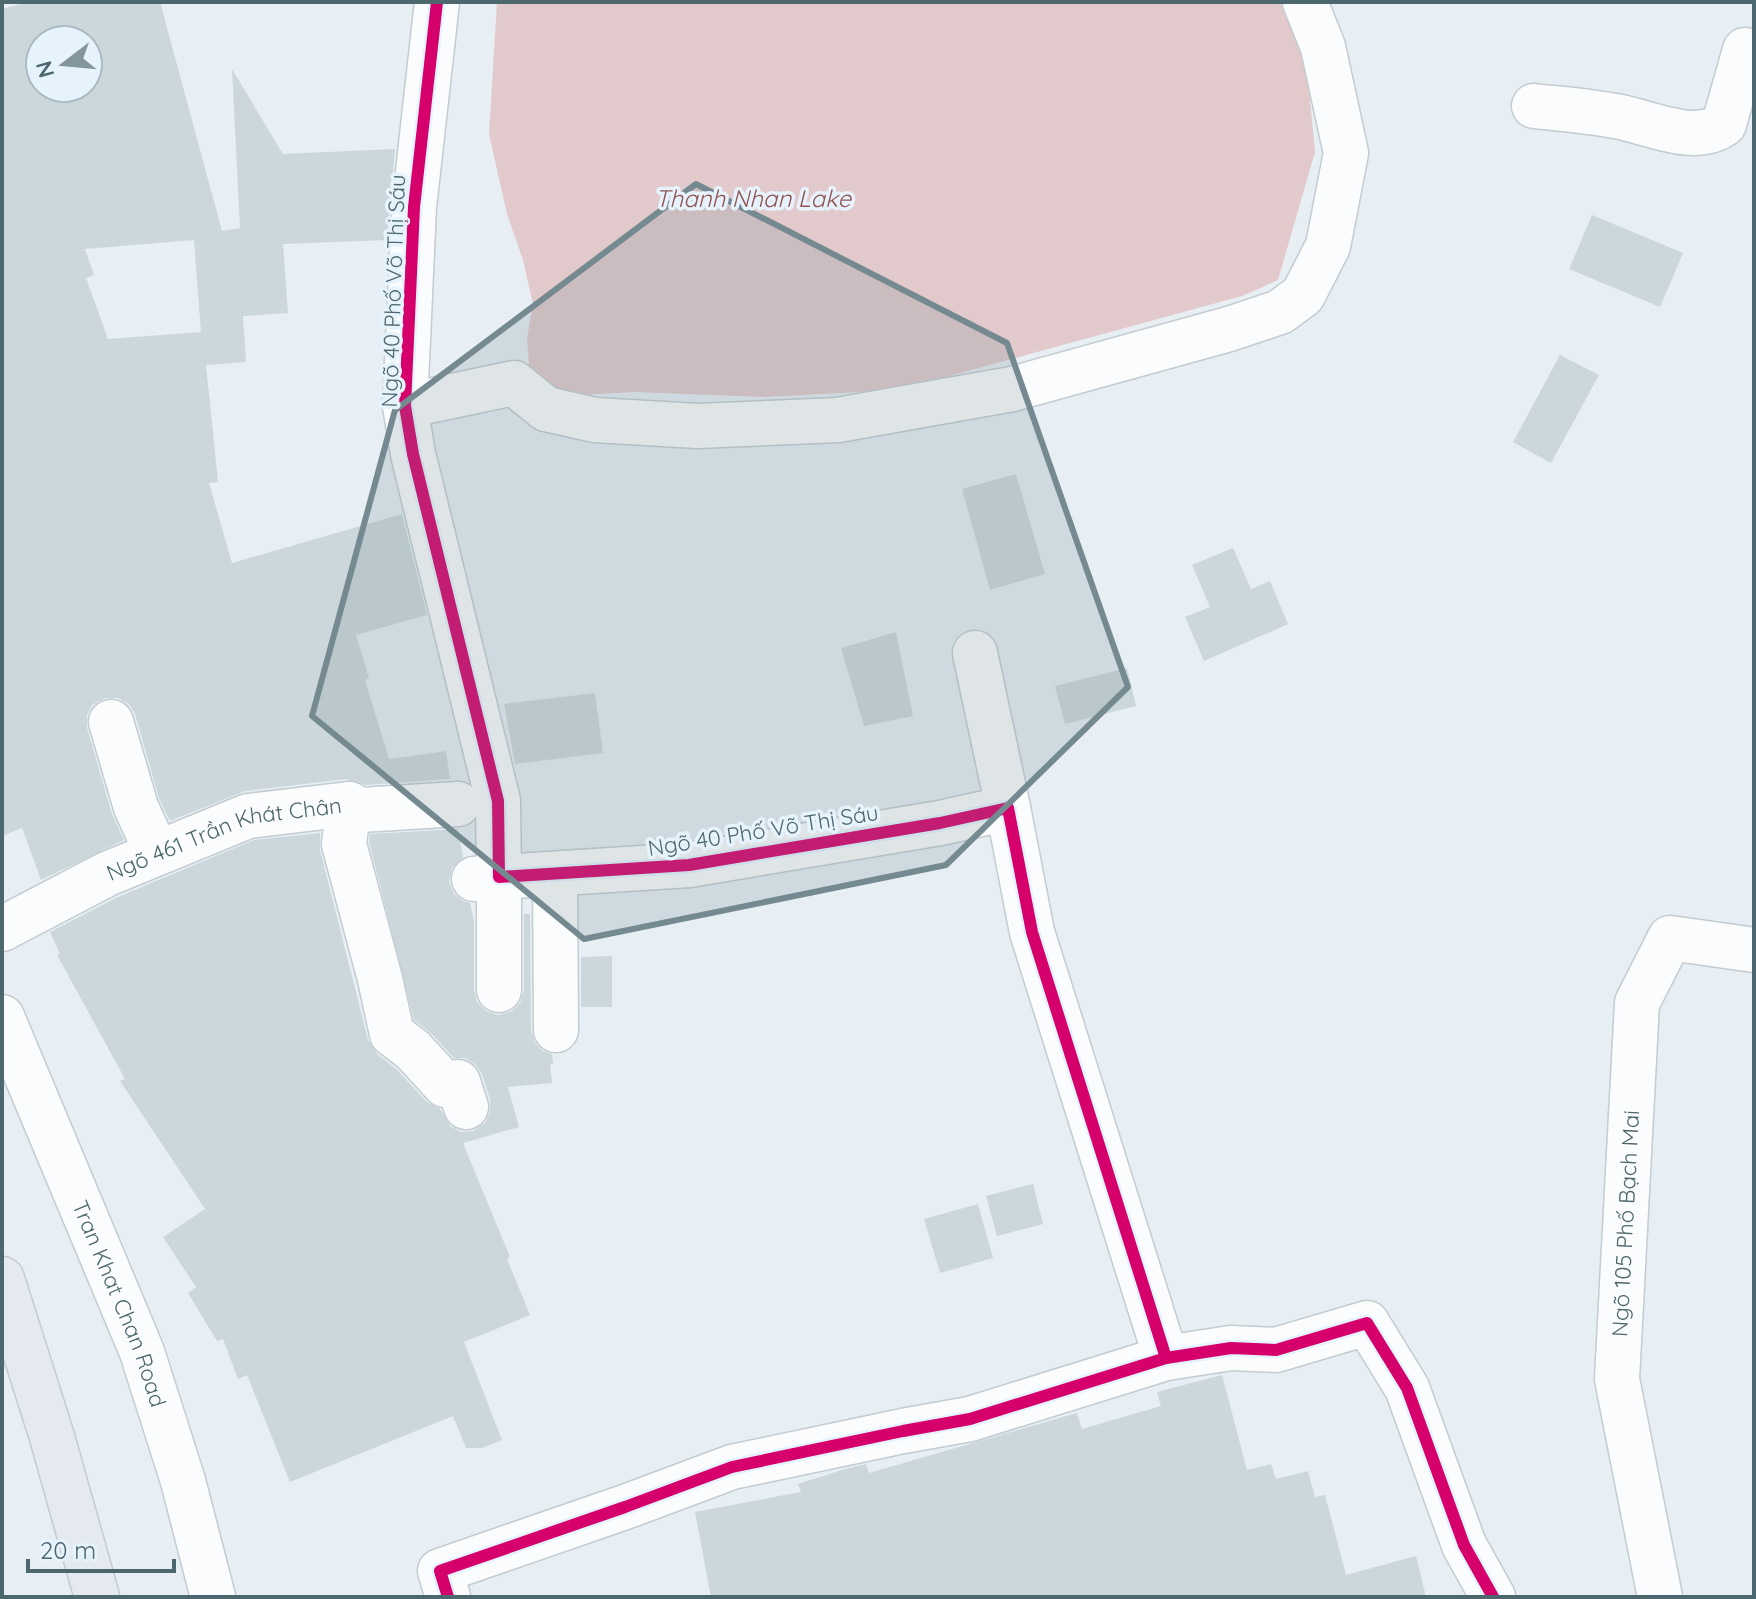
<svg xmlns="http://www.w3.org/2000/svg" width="1756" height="1599" viewBox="0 0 1756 1599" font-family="Quicksand,sans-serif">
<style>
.water{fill:#e2c9cb}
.building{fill:#ccd7db;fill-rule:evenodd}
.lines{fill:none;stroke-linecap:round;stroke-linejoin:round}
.minor-casing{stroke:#c3ccd0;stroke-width:47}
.major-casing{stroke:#c4cbce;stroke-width:47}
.minor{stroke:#fbfcfd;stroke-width:44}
.major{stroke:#e4eaf0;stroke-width:44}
.cycleway-casing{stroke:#e7f3fc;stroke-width:17}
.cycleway{stroke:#d6006c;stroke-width:12}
.marked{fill:#748a90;fill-opacity:0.2;stroke:#748a90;stroke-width:6;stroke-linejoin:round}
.labels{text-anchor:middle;stroke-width:7;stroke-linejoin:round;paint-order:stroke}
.street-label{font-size:22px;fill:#4c676d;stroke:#e7f3fc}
.water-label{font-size:24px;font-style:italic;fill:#925352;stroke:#e7f3fc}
</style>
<rect width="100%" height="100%" fill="#e7eef4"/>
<polygon class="water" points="497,2 1296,2 1302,17 1315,152 1278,280 1242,296 898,390 764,397 635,392 580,395 547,388 529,366 527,338 533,304 523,260 507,214 489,134"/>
<g class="building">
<path d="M 28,2 L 160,2 L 222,231 L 240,228 L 232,69 L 283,154 L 395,149 L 387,240 L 283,244 L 288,313 L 243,316 L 246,362 L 206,365 L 218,482 L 209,483 L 232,563 L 402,514 L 427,615 L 356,635 L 369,678 L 365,680 L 389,759 L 446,751 L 450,779 L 366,785 L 346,779 L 245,791 L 170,821 L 159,798 L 135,714 L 129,704 L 118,698 L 105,698 L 92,705 L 87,715 L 87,728 L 112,814 L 124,840 L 41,880 L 22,828 L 2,836 L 2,9 ZM 40,40 L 88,40 L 88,88 L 40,88 ZM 194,240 L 201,332 L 108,339 L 86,278 L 94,275 L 85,249 Z"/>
<polygon points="1592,215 1683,253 1660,307 1569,269"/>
<polygon points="1560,355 1599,375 1551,463 1513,442"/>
<polygon points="1016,474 1045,574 990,590 962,489"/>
<polygon points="1233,548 1251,589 1270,581 1288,624 1204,661 1185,617 1210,607 1192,565"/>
<polygon points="896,632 913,716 864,726 841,648"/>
<polygon points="1127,668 1136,706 1065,724 1055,686"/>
<polygon points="595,693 603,753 515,764 504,704"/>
<polygon points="458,829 463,857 452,868 449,882 454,894 463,901 470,903 474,921 474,990 477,1002 486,1011 498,1015 511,1012 520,1003 524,990 524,914 530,914 531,1031 535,1043 543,1051 552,1054 553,1064 550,1064 552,1083 508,1087 519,1127 463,1143 510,1257 507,1259 530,1315 464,1342 502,1440 482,1448 466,1448 453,1416 290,1482 247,1375 238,1379 223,1339 217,1341 188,1293 196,1287 163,1237 205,1209 120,1081 125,1079 57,955 60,954 50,932 118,897 254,840 320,833 320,850 368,1040 377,1054 396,1069 427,1102 440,1109 450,1126 461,1132 473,1131 485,1123 490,1112 490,1099 482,1074 475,1064 465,1058 454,1058 431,1033 414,1020 369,842 370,834"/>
<polygon points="612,956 612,1007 581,1007 581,957"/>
<polygon points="1033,1184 1043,1224 997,1236 986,1196"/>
<polygon points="978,1204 993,1258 940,1273 924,1219"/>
<polygon points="1222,1375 1247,1470 1271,1464 1276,1479 1308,1471 1315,1497 1325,1495 1346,1575 1416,1556 1426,1597 711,1597 695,1512 801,1492 798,1484 845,1469 866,1464 869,1473 1077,1413 1082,1429 1161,1406 1157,1392"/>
</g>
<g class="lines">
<g class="minor-casing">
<g id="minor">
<polyline points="437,2 414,207 405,406 413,454 498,801 499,877 689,865 940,823 1008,808 1032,932 1166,1358"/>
<path d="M 1534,106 C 1561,109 1589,111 1615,116 C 1648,121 1694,146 1724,124 L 1745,50 L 1754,52"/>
<polyline points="405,406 514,383 546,409 595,420 698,426 838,420 1012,389 1229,329 1280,312 1303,295 1328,246 1346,153 1323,47 1305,2"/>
<polyline points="975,653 1008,808"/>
<polyline points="111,722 136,807 151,840 165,850"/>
<polyline points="349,804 344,844 380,979 392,1034 413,1050 445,1085 458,1082 466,1107"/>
<polyline points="555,875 556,1030"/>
<polyline points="474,879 499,877 499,990"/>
<path id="s1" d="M 2,929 L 107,874 L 248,816 L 349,804 L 361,810 L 458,804"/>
<path id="s2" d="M 2,1017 L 142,1352 L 183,1481 L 213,1597"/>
<polyline points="448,1597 440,1571 625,1507 732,1467 903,1431 970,1419 1166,1358 1231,1348 1276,1350 1367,1323 1407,1388 1464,1545 1493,1597"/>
<path id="s3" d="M 1660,1597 L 1617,1379 L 1637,1003 L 1670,938 L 1754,950"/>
</g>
</g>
<g class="major-casing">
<polyline id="major" points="2,1279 52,1437 97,1597"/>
</g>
<use href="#minor" class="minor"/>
<use href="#major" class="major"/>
<g class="cycleway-casing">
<g id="cycleway">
<polyline points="437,2 414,207 405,406 413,454 498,801 499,877 689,865 940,823 1008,808 1032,932 1166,1358"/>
<polyline points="448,1597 440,1571 625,1507 732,1467 903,1431 970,1419 1166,1358 1231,1348 1276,1350 1367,1323 1407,1388 1464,1545 1493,1597"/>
</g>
</g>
<use href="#cycleway" class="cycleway"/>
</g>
<path class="marked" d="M 696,184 L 1007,343 L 1128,687 L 946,865 L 584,939 L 312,716 L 395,410 Z"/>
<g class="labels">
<g class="street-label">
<text transform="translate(393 291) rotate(-88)" y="8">Ngõ 40 Phố Võ Thị Sáu</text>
<text transform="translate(763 830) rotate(-9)" y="8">Ngõ 40 Phố Võ Thị Sáu</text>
<text dy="8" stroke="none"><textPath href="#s1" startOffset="242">Ngõ 461 Trần Khát Chân</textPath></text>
<text dy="8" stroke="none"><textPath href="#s3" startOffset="378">Ngõ 105 Phố Bạch Mai</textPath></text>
<text dy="8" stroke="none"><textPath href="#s2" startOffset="310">Tran Khat Chan Road</textPath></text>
</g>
<g class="water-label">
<text x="753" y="207">Thanh Nhan Lake</text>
</g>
</g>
<rect width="1756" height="1599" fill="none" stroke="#4c676d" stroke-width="8"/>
<g transform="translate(64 64) rotate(254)"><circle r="38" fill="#e7f3fc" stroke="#a9bbc3" stroke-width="2"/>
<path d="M0-6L14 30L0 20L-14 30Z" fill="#82969c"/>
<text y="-12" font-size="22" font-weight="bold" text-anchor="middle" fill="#4c676d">N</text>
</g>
<path d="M28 1559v12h146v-12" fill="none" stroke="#4c676d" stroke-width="4"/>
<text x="40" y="1559" font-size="24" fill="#4c676d" stroke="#e7f3fc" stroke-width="6" paint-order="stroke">20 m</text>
</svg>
